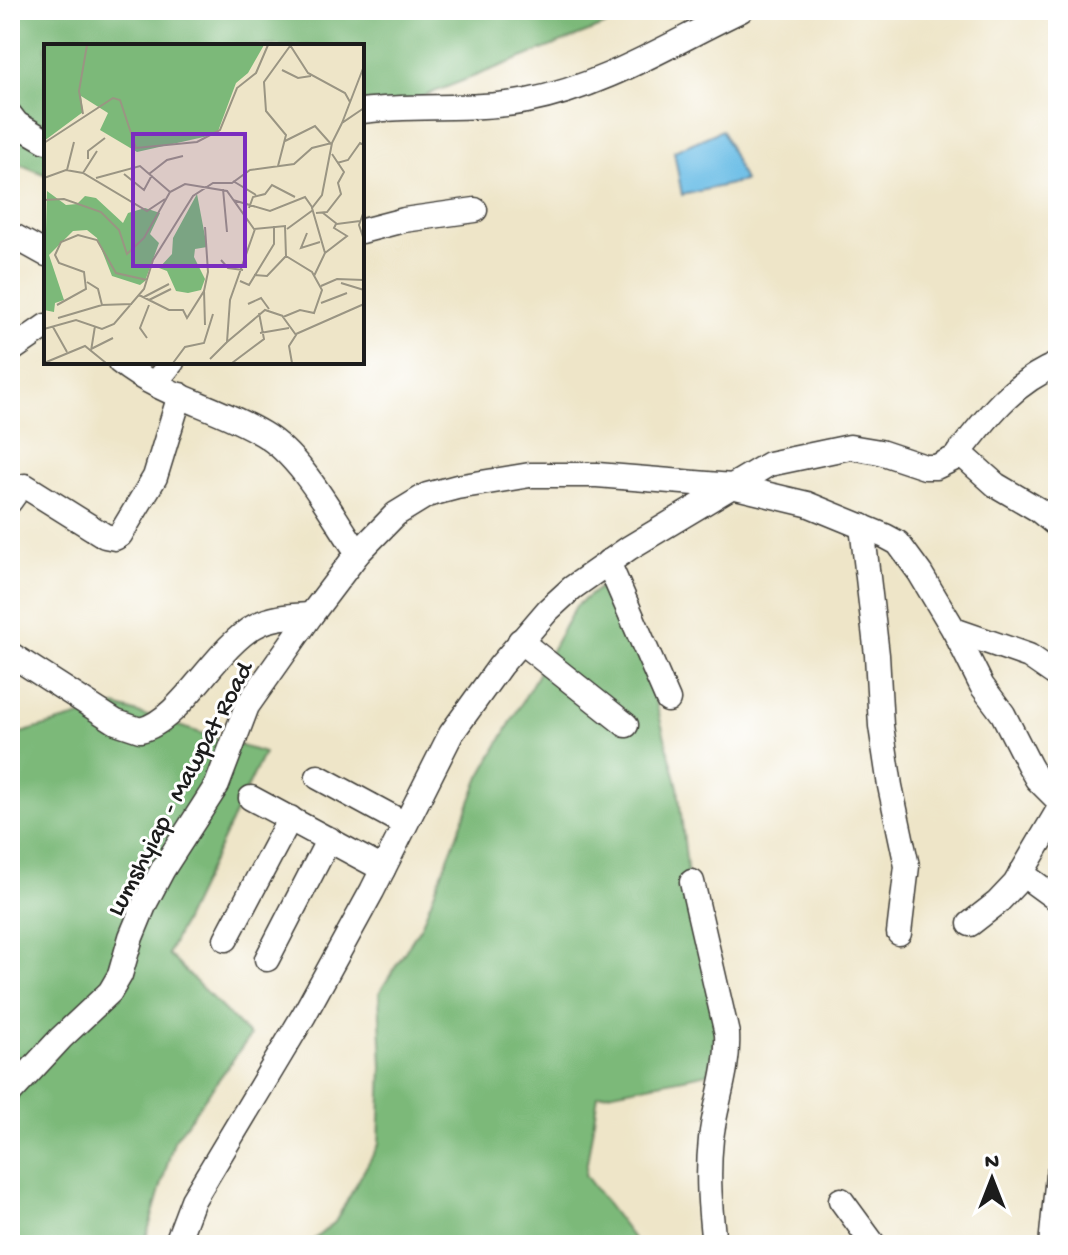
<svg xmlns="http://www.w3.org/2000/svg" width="1068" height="1255" viewBox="0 0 1068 1255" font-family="'Gochi Hand',sans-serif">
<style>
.forest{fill:#7cb979;stroke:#4c6a4a;stroke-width:2}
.water{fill:#6bbde6;stroke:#446c81;stroke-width:2}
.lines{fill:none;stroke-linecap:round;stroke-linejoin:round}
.minor-casing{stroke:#3c3a36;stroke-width:27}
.minor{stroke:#fff;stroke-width:24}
.labels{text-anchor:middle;stroke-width:6;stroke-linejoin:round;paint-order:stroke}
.street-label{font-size:26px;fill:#1c1c1c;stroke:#fff}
.inset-road{fill:none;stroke:#9a9583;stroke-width:2}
.view{fill:#7b2cbf;fill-opacity:0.15;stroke:#7b2cbf;stroke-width:4}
.inset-edge{fill:none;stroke:#1c1c1c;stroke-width:4}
</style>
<rect width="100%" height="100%" fill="#fff"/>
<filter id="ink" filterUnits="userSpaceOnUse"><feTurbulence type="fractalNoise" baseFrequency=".0125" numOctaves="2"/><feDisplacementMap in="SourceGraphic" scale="16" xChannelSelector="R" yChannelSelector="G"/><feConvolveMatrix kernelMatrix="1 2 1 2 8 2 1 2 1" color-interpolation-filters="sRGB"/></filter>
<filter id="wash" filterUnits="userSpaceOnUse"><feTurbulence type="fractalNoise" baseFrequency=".006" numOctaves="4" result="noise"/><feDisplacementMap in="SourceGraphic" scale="32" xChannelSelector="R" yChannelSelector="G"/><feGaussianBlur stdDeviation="1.8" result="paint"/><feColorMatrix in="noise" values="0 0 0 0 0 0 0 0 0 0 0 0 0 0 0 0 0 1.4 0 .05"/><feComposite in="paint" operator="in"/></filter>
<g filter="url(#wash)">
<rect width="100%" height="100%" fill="#eee5c8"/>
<g class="forest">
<polygon points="10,10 729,10 614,22 362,120 362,46 46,46 46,175 10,160"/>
<polygon points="617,574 651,684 678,787 689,886 717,1019 709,1073 598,1095 585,1175 638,1245 307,1245 335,1222 379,1144 382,1067 379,993 421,926 480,777 576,606"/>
<polygon points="116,706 264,753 168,954 250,1036 174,1141 144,1245 10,1245 10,736"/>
</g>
<polygon class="water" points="722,130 744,181 682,195 674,151"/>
</g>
<g filter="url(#ink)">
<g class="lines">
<g class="minor-casing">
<g id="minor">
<path d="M 362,111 C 417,104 473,111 527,101 C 605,86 671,43 741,10"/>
<polyline points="10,115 17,124 46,141"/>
<polyline points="362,231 404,220 475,210"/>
<polyline points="10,234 46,254"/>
<polyline points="10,351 46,326"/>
<path d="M 120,362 C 162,396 217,406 263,434 C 302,457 332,515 358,553"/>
<polyline points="155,383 172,362"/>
<polyline points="959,452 996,485 1037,509 1058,526"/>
<polyline points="10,501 20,487 25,486 105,536 115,538 120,535 155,477 180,395"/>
<polyline points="862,526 877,655 881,726 890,786 907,866 899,933"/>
<polyline points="608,562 668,700"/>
<polyline points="954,630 1029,656 1058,676"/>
<polyline points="520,641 626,725"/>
<path d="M 10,654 L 116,722 L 140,730 C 180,722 215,648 255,626 C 273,616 292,616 311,615"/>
<polyline points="318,777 405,824"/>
<polyline points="251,798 383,869"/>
<polyline points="1021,873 1058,900"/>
<path d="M 692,882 L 727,1034 C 729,1072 715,1103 711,1139 C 707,1175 710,1209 714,1245"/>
<polyline points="970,924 997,903 1015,884 1058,811"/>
<polyline points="226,939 290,818"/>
<polyline points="267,959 329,839"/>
<polyline points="10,1093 61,1038 110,992 120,975 131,937 145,903 163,869 217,785 247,706 311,615 358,553 396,514 427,495 457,487 530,475 597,475 732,486 807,504 885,536 898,543 920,573 954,630 982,686 1003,714 1029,765 1037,779 1058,800"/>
<polyline points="841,1200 874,1245"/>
<path d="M 176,1245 L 193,1200 L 304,1015 L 372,891 L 451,734 L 500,666 L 548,610 L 572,588 L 629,548 L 769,464 L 850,447 L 880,452 L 925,467 L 936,467 L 955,458 C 986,419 1010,384 1058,364"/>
<polyline points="1051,1245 1058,1175"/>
</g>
</g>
<use href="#minor" class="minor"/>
</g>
</g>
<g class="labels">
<g class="street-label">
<text transform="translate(178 788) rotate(-62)" y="9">Lumshyiap - Mawpat Road</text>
</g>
</g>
<g transform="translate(44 44)">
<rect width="320" height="320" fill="#eee5c8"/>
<path d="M 0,1 L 220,1 L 204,29 L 192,39 L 173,90 L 93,108 L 56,86 L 64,69 L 37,52 L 39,68 L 0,97 ZM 3,147 L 22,161 L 33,160 L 41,152 L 52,154 L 79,179 L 84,169 L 101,164 L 116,169 L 106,190 L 115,199 L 101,237 L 96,241 L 68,232 L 53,194 L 43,186 L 29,187 L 5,211 L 20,256 L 11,259 L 10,268 L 0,266 ZM 153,150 L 163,203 L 151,205 L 150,213 L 161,235 L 157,246 L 144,249 L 132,247 L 123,227 L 115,224 L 128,210 L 129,194 Z" fill="#7cb979"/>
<path class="inset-road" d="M 246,1 L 264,29 L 301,49 L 306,58M 238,26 L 254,34 L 267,32M 39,70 L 35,47 L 43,1M 298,79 L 320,22M 241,97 L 271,82 L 287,100M 0,99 L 69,54 L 76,56 L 92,104 L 153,98 L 176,86 L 193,44 L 212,29 L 224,1M 44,115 L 44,107 L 61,94M 293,119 L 304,116 L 316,99 L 320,101M 234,122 L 242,91 L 222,67 L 220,38 L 246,2M 23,126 L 30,98M 39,129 L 53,107M 80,130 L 100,146 L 108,131M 105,130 L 123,116 L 139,112M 0,134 L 22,126 L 39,129 L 103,167 L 121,155M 52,134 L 96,122 L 126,148M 189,137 L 212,151M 179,145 L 183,188M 0,156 L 20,155 L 57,168 L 75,186 L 83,210 L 100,194 L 126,148 L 141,140 L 183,147 L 210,185 L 241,182 L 242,212 L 268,228 L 278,246 L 270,269 L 256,266 L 239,273 L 252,291 L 245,302 L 248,319M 189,156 L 226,167 L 261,153 L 268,163M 205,164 L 209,153 L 221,150 L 228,141 L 251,153M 320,167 L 315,181 L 320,196M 272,169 L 283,168 L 297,150 L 294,139 L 300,128 L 288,110M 279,169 L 293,180 L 316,177M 243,185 L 269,166M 263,189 L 257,204 L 276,198M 281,209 L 303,192 L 290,184 L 292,180M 177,216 L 184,224 L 199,226M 210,231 L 223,232 L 242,212M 270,232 L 281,209 L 268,164 L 278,151 L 288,99M 196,237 L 205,241 L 230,200 L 230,182M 297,239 L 320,246M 277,242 L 293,235 L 320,236M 160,246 L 161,281M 95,251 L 125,266 L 139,266 L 143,274 L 160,247 L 164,228 L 161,183M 100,253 L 125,240M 105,256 L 127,245M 277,259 L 303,249M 204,260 L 217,254 L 225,265M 13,261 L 42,245 L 40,228 L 15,219 L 11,211 L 17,198 L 34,191 L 53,196 L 72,229 L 103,236M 57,261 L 88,260M 14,274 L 58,261 L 54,245 L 43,238M 9,283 L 23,308M 0,285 L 32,276 L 58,285 L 70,280 L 100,245 L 109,216 L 149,152 L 169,139 L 188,139 L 206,126 L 250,120 L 268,104 L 288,99 L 298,79 L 320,64M 216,289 L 245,284M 252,290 L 320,260M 103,294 L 96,284 L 105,261M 183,298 L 221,266 L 239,272M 47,305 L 69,294M 47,307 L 51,282M 166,315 L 183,298 L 186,256 L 211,185M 0,319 L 41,302 L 62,319M 129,319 L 141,303 L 160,299 L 169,270M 188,319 L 220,295 L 215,269"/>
<path class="view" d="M 89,90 L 201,90 L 201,222 L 89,222 Z"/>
<rect width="320" height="320" class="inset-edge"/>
</g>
<rect width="1068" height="1255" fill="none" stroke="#fff" stroke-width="40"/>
<g transform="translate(992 1179)" stroke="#ffffff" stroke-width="6" paint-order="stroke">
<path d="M0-6L14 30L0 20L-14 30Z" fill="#1c1c1c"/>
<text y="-12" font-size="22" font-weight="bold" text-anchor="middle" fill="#1c1c1c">N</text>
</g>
</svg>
